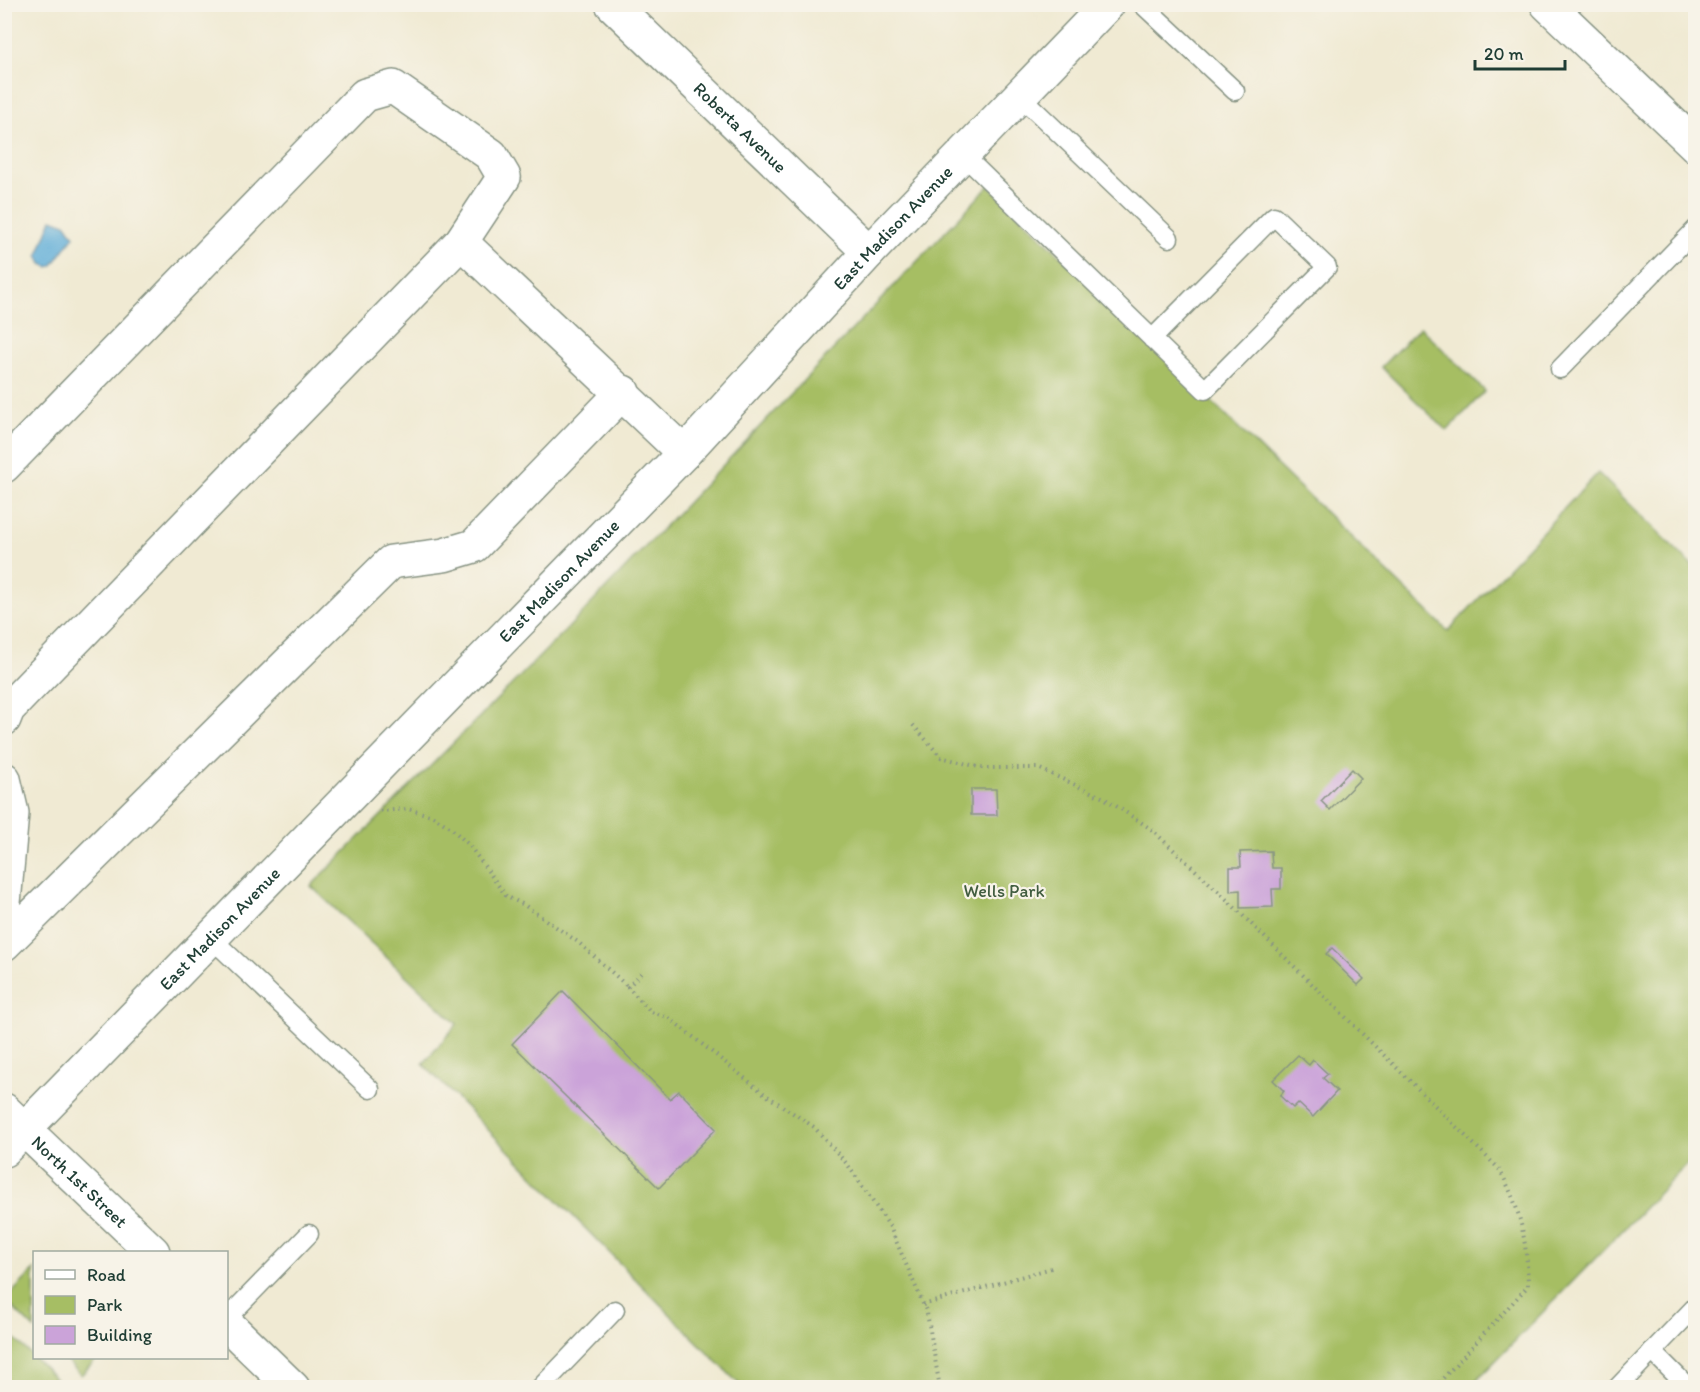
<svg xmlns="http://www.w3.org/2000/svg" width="1700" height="1392" viewBox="0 0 1700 1392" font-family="Itim,sans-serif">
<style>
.green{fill:#a6be64;stroke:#627e4c;stroke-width:1.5}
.water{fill:#5fadd8;stroke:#3f7586;stroke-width:1.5}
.building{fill:#cba3d9}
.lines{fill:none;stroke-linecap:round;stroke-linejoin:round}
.service-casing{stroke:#889484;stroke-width:21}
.minor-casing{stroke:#889484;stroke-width:36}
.tertiary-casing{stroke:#889484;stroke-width:36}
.path{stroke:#889484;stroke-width:4;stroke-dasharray:1.5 4.5;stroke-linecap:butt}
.service{stroke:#fff;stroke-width:18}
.minor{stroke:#fff;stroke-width:33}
.tertiary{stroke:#fff;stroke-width:33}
.labels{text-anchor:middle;stroke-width:4.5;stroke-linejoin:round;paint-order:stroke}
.street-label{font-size:18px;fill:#1f3d34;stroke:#f7f3e8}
.park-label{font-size:18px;fill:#415d40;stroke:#f7f3e8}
</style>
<rect width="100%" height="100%" fill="#f7f3e8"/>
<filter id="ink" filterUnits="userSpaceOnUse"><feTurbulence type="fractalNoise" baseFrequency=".0167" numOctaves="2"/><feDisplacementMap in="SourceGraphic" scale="12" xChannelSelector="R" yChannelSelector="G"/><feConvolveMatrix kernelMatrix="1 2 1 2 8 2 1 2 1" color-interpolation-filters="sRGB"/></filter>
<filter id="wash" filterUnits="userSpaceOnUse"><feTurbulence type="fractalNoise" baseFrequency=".008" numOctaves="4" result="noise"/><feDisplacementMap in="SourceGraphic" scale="24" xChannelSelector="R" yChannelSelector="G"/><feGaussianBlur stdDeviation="1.35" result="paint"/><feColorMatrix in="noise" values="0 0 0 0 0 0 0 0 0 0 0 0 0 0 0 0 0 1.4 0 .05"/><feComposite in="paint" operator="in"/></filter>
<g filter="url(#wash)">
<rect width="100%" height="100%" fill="#f0ead3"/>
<g class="green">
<polygon points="989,186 1448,631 1598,473 1695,568 1695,1156 1470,1387 742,1387 423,1064 457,1024 311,886 568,628"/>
<polygon points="1420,327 1485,391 1447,431 1381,367"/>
<polygon points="34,1270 34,1329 5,1300"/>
<polygon points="5,1329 64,1387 5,1387"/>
<polygon points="64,1358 98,1358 81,1375"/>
</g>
<polygon class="water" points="52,219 66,224 74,236 53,265 49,267 42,264 38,255"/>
<g id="blocks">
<g class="building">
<polygon points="1352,769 1361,778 1330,810 1321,801"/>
<polygon points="971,789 996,789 997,815 971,815"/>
<polygon points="1271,851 1272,868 1281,868 1281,889 1272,889 1273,907 1240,908 1240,890 1230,891 1230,867 1241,867 1240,852"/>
<polygon points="1332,948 1364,979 1358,985 1326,954"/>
<polygon points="563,991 670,1099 679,1091 716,1129 659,1188 512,1044"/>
<polygon points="1298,1055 1309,1065 1313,1060 1328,1074 1323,1078 1337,1091 1313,1117 1298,1103 1293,1108 1280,1096 1284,1091 1273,1080"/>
</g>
</g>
</g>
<g filter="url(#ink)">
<use href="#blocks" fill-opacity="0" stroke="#889484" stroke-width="1.5"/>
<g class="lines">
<g class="service-casing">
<g id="service">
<polyline points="1142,4 1235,91"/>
<polyline points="1020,96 1169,238"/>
<polyline points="963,155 1205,390 1327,267 1274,216 1152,339"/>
<polyline points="1560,369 1696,229"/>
<polyline points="211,938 370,1089"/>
<polyline points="226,1319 309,1234"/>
<polyline points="1652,1351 1689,1388"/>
<polyline points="540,1388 615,1310"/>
<polyline points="1617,1388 1696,1306"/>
</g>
</g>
<g class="minor-casing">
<g id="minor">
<path id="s1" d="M 612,4 L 869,252"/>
<polyline points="1547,4 1696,146"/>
<polyline points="461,242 684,453"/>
<polyline points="4,466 365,95 393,87 491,155 504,177 461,242 8,709 4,719"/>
<polyline points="4,779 12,813 4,903"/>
<polyline points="4,944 391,562 444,555 474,546 623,392"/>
</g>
</g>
<g class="tertiary-casing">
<g id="tertiary">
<path id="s2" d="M 4,1110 L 153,1252"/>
<path id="s3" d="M 4,1150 L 684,453 L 869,252 L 1108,4"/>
<polyline points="226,1323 293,1388"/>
</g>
</g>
<g class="path">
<path d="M 913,725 L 941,757 L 982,768 L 1038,768 L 1104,798 L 1151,829 L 1218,891 L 1499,1169 C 1521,1208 1527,1242 1528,1286 L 1434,1388"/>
<polyline points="380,811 408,809 433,816 451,828 469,845 506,896 524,905 578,942 628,987"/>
<polyline points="641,973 628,987 651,1012 668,1017 766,1095 814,1127 848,1165 890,1227 927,1313 940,1388"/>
<polyline points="923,1305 1055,1267"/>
</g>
<use href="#service" class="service"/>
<use href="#minor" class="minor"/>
<use href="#tertiary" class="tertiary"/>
</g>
</g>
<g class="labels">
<g class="street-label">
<text dy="6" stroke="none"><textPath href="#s1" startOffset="178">Roberta Avenue</textPath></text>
<text dy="6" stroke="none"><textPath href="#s3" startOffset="1281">East Madison Avenue</textPath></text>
<text dy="6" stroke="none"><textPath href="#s3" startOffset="795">East Madison Avenue</textPath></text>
<text dy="6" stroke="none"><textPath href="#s3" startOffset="309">East Madison Avenue</textPath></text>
<text dy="6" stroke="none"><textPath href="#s2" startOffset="104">North 1st Street</textPath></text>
</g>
<g class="park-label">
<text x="1004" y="897">Wells Park</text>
</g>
</g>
<rect width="1700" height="1392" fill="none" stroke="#f7f3e8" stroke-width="24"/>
<rect x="33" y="1251" width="195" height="108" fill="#f7f3e8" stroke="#a1aaa0" stroke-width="1.5"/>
<rect x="45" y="1270" width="30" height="9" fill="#ffffff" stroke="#a1aaa0" stroke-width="1.5"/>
<text x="87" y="1281" font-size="18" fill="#1f3d34">Road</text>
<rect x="45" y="1296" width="30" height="18" fill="#a6be64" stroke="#a1aaa0" stroke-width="1.5"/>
<text x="87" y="1311" font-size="18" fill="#1f3d34">Park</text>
<rect x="45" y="1326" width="30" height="18" fill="#cba3d9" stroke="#a1aaa0" stroke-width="1.5"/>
<text x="87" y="1341" font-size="18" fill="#1f3d34">Building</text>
<path d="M1475 60v9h90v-9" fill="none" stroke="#1f3d34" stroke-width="3"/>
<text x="1484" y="60" font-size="18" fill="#1f3d34" stroke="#f7f3e8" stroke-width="4.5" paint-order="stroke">20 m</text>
</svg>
